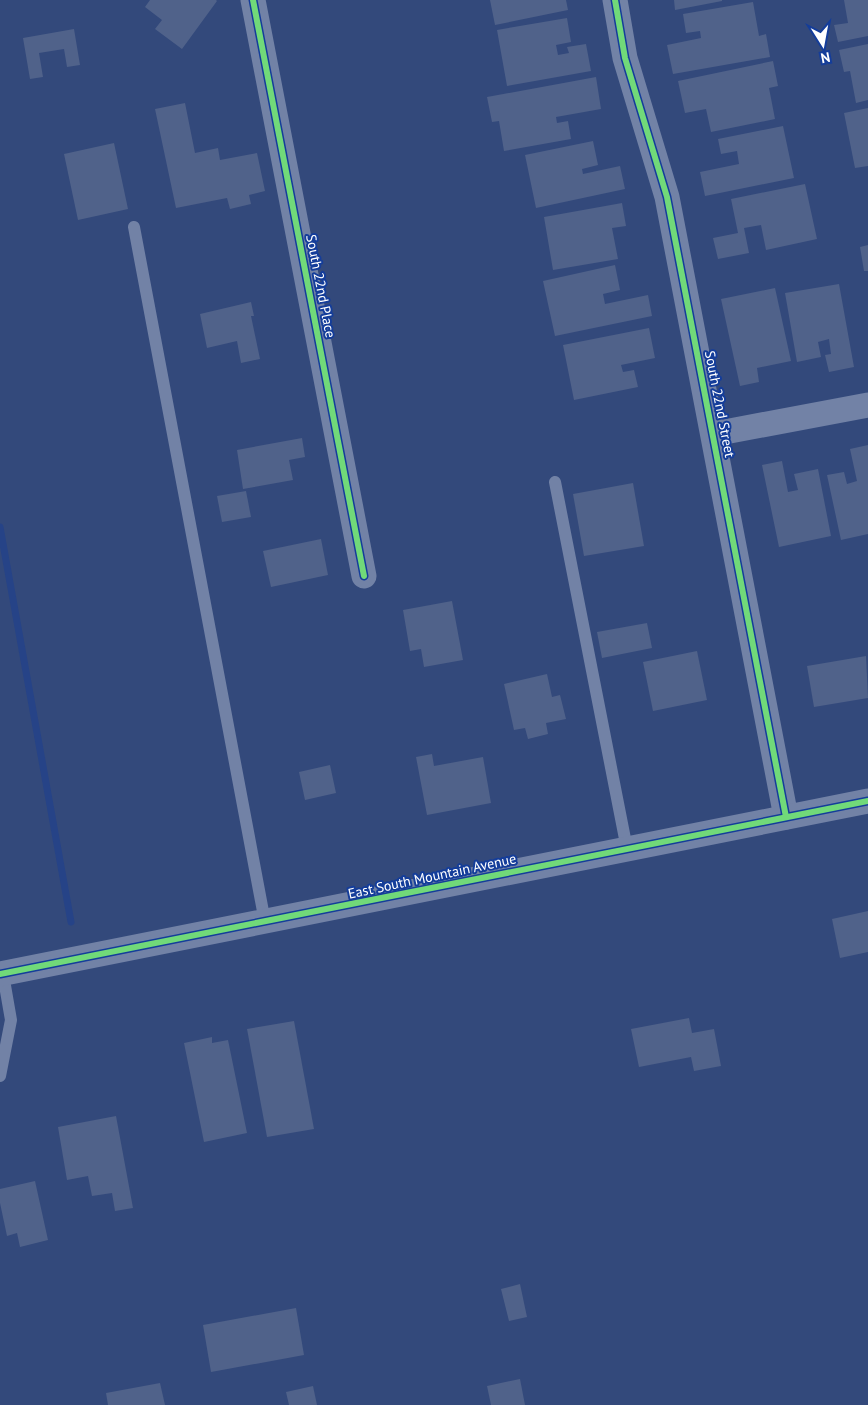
<svg xmlns="http://www.w3.org/2000/svg" width="868" height="1405" viewBox="0 0 868 1405" font-family="'PT Sans',sans-serif">
<style>
.lines{fill:none;stroke-linecap:round;stroke-linejoin:round}
.stream{stroke:#264387;stroke-width:7}
.building{fill:#50628a}
.lane{stroke:#7282a6;stroke-width:12}
.street{stroke:#7282a6;stroke-width:25}
.cycleway-casing{stroke:#143d9a;stroke-width:9}
.cycleway{stroke:#71d979;stroke-width:6}
.labels{text-anchor:middle;stroke-width:4;stroke-linejoin:round;paint-order:stroke}
.street-label{font-size:14px;fill:#fff;stroke:#143d9a}
</style>
<rect width="100%" height="100%" fill="#33497b"/>
<g class="lines">
<polyline class="stream" points="0,527 71,922"/>
</g>
<g class="building">
<polygon points="150,0 216,0 217,1 182,49 155,29 162,20 145,7"/>
<polygon points="490,0 566,0 568,10 495,25"/>
<polygon points="674,0 722,0 722,1 675,10"/>
<polygon points="844,0 868,0 868,36 838,42 834,25 848,23"/>
<polygon points="753,2 759,36 766,34 770,57 673,74 667,45 701,38 700,31 686,33 683,14"/>
<polygon points="567,18 571,42 556,45 558,55 569,53 567,47 586,44 591,71 507,86 497,30"/>
<polygon points="74,29 80,65 67,67 64,49 39,53 43,77 30,79 23,38"/>
<polygon points="868,44 868,100 856,103 850,71 844,72 839,50"/>
<polygon points="773,61 778,86 769,88 775,119 711,132 706,109 685,113 678,81"/>
<polygon points="596,77 601,109 556,117 557,123 568,121 571,139 504,151 499,121 492,122 487,97"/>
<polygon points="185,103 195,153 218,148 220,160 257,153 265,191 249,195 251,204 230,209 227,198 176,208 155,109"/>
<polygon points="868,108 868,166 855,168 844,113"/>
<polygon points="783,126 794,178 705,196 700,172 739,164 737,151 721,154 718,139"/>
<polygon points="593,141 598,165 582,169 583,174 620,166 625,189 536,208 525,155"/>
<polygon points="114,143 128,209 78,220 64,154"/>
<polygon points="805,184 817,239 766,250 761,225 744,228 749,253 718,259 713,238 738,233 731,199"/>
<polygon points="622,203 626,226 612,228 618,259 553,270 544,217"/>
<polygon points="868,245 868,271 864,271 860,247"/>
<polygon points="615,265 620,290 603,294 605,304 648,295 652,316 555,336 543,281"/>
<polygon points="839,284 854,367 829,372 825,355 831,354 829,339 818,342 821,357 797,362 785,293"/>
<polygon points="775,288 791,361 757,368 759,382 740,386 721,299"/>
<polygon points="251,302 254,316 251,316 260,359 241,363 237,341 207,348 200,314"/>
<polygon points="649,328 655,358 621,365 623,372 634,370 638,387 574,400 563,345"/>
<polygon points="302,438 305,457 289,460 293,480 243,489 237,450"/>
<polygon points="868,445 868,534 841,540 827,475 844,472 847,484 857,481 850,449"/>
<polygon points="782,461 788,492 798,490 794,474 818,469 831,536 779,547 762,465"/>
<polygon points="633,483 644,546 584,556 573,494"/>
<polygon points="246,491 251,517 222,522 217,496"/>
<polygon points="321,539 328,575 271,587 263,551"/>
<polygon points="452,601 463,660 424,667 421,649 410,651 403,610"/>
<polygon points="647,623 652,648 602,658 597,632"/>
<polygon points="697,651 707,700 653,711 643,662"/>
<polygon points="866,656 868,698 814,707 807,666"/>
<polygon points="547,674 552,697 560,695 566,719 546,723 548,734 528,739 525,728 514,730 504,684"/>
<polygon points="432,754 434,766 483,757 491,803 427,815 416,757"/>
<polygon points="330,765 336,793 305,800 299,772"/>
<polygon points="868,911 868,952 840,958 832,919"/>
<polygon points="689,1018 692,1033 714,1029 721,1066 694,1071 691,1057 639,1067 631,1029"/>
<polygon points="294,1021 314,1129 267,1137 247,1029"/>
<polygon points="212,1037 212,1043 228,1040 247,1133 204,1142 184,1043"/>
<polygon points="116,1116 133,1208 115,1211 112,1193 92,1196 88,1176 67,1180 58,1127"/>
<polygon points="35,1181 48,1240 20,1247 17,1233 7,1236 0,1203 0,1189"/>
<polygon points="520,1284 527,1317 509,1321 501,1289"/>
<polygon points="296,1308 304,1355 211,1372 203,1325"/>
<polygon points="520,1379 525,1405 491,1405 487,1386"/>
<polygon points="160,1383 165,1405 108,1405 106,1393"/>
<polygon points="313,1386 317,1405 289,1405 286,1392"/>
</g>
<g class="lines">
<g class="lane">
<polyline points="134,227 265,922"/>
<polyline points="555,482 627,849"/>
<polyline points="0,1076 11,1020 3,974"/>
</g>
<g class="street">
<polyline points="253,0 364,576"/>
<polyline points="615,0 625,58 667,197 786,817"/>
<polyline points="714,434 868,405"/>
<polyline points="0,974 868,801"/>
</g>
<g class="cycleway-casing">
<g id="cycleway">
<polyline points="253,0 364,576"/>
<polyline points="615,0 625,58 667,197 786,817"/>
<polyline points="0,974 868,801"/>
</g>
</g>
<use href="#cycleway" class="cycleway"/>
</g>
<g class="labels">
<g class="street-label">
<text transform="translate(321 286) rotate(79)" y="5">South 22nd Place</text>
<text transform="translate(720 404) rotate(79)" y="5">South 22nd Street</text>
<text transform="translate(432 876) rotate(-12)" y="5">East South Mountain Avenue</text>
</g>
</g>
<g transform="translate(823 45) rotate(169)" stroke="#143d9a" stroke-width="4" paint-order="stroke">
<path d="M0-4L9 19L0 12L-9 19Z" fill="#ffffff"/>
<text y="-8" font-size="14" font-weight="bold" text-anchor="middle" fill="#ffffff">N</text>
</g>
</svg>
